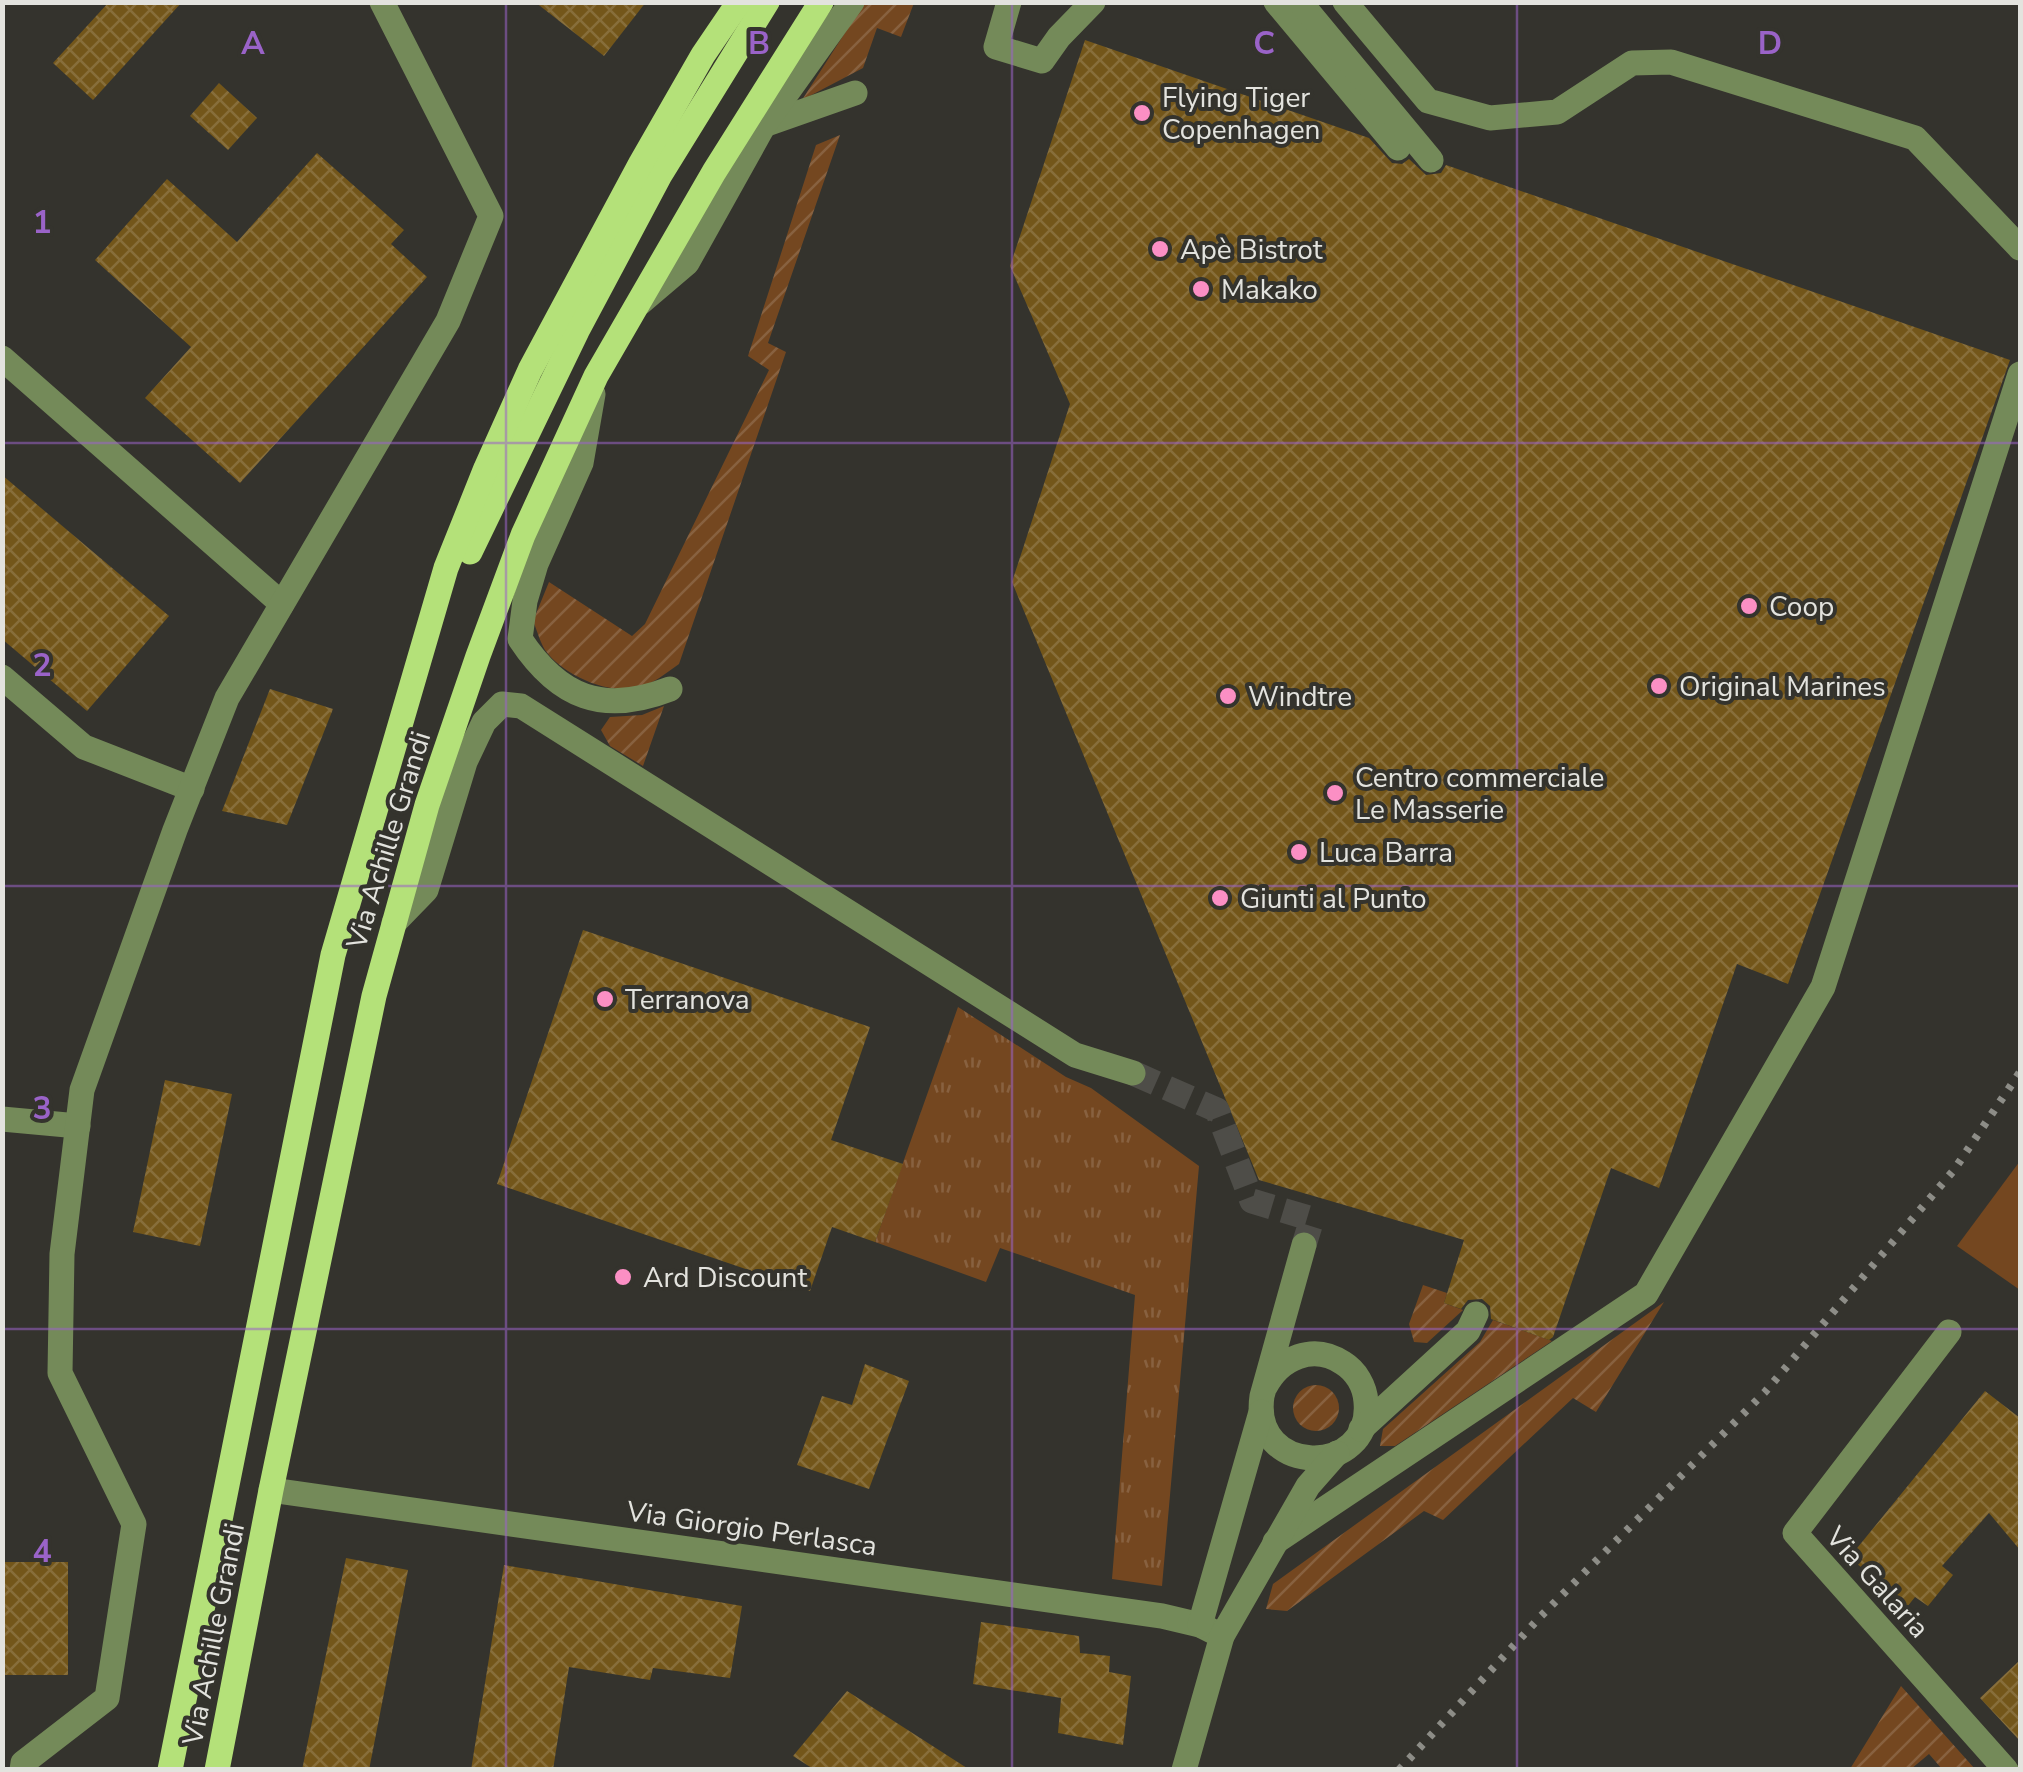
<svg xmlns="http://www.w3.org/2000/svg" width="2023" height="1772" viewBox="0 0 2023 1772" font-family="'Nunito Sans',sans-serif">
<style>
.grass{fill:url(#grass-tufts)}
.park{fill:#744720}
.garden{fill:url(#garden-furrows)}
.building{fill:url(#building-cross-hatch)}
.lines{fill:none;stroke-linecap:round;stroke-linejoin:round}
.minor-tunnel{stroke:#4e4d48;stroke-width:25;stroke-dasharray:25 12;stroke-linecap:butt}
.minor{stroke:#748a59;stroke-width:25}
.major{stroke:#b4e179;stroke-width:25}
.rail{stroke:#8d8d87;stroke-width:8;stroke-dasharray:5 10;stroke-linecap:butt}
.grid{fill:none;stroke:#9a63c8;stroke-width:2.5;stroke-opacity:0.55}
.poi-dot{fill:#fb8fc4;stroke:#34332d;stroke-width:4}
.labels{text-anchor:middle;stroke-width:8;stroke-linejoin:round;paint-order:stroke}
.poi-label{font-size:28px;fill:#e3e3de;stroke:#34332d;text-anchor:start}
.street-label{font-size:28px;fill:#e3e3de;stroke:#34332d}
.grid-label{font-size:32px;text-anchor:middle;font-weight:bold;fill:#9a63c8;stroke:#34332d;stroke-width:8;stroke-linejoin:round;paint-order:stroke}
</style>
<defs>
<pattern id="grass-tufts" width="24" height="20" patternUnits="userSpaceOnUse" patternTransform="scale(2.5)"><rect width="24" height="20" fill="#744720"/><path d="M3 7l-1-3M5 7V3M7 7l1-3M15 17l-1-3M17 17v-4M19 17l1-3" fill="none" stroke="#886140"/></pattern>
<pattern id="garden-furrows" width="10" height="10" patternUnits="userSpaceOnUse" patternTransform="scale(2.5)"><rect width="10" height="10" fill="#744720"/><path d="M-1 1l2-2M0 10L10 0M9 11l2-2" fill="none" stroke="#886140"/></pattern>
<pattern id="building-cross-hatch" width="8" height="8" patternUnits="userSpaceOnUse" patternTransform="scale(2.5)"><rect width="8" height="8" fill="#73561a"/><path d="M0 0l8 8M0 8l8-8" fill="none" stroke="#876e3b"/></pattern>
</defs>
<rect width="100%" height="100%" fill="#34332d"/>
<polygon class="grass" points="958,1007 1066,1077 1091,1088 1199,1166 1162,1586 1112,1579 1135,1295 1000,1248 986,1282 875,1242"/>
<polygon class="park" points="2020,1161 2020,1290 1957,1246"/>
<g class="garden">
<polygon points="864,3 914,3 901,37 877,28 863,68 802,100"/>
<path d="M 840,135 L 768,343 L 786,352 L 679,664 C 666,673 653,684 638,688 C 608,695 563,675 545,650 C 540,642 537,630 533,621 L 549,582 L 632,636 L 645,624 L 769,370 L 748,356 L 816,145 Z"/>
<polygon points="664,706 643,766 610,746 601,730 610,717 642,715"/>
<polygon points="1423,1285 1447,1293 1444,1303 1463,1310 1427,1343 1414,1342 1409,1324"/>
<polygon points="1664,1302 1596,1412 1573,1398 1443,1520 1424,1511 1287,1611 1266,1609 1273,1584"/>
<polygon points="1493,1320 1552,1341 1395,1446 1380,1446 1383,1429 1480,1342"/>
<circle cx="1316" cy="1408" r="23"/>
<polygon points="1901,1686 1975,1769 1942,1769 1929,1754 1911,1769 1850,1769"/>
</g>
<g class="building">
<polygon points="109,2 182,2 93,100 53,63"/>
<polygon points="535,2 646,2 604,56"/>
<polygon points="1085,40 1369,138 1392,163 1402,164 1409,159 1426,175 1441,173 1446,165 2010,360 1788,984 1737,964 1659,1188 1611,1168 1553,1337 1549,1340 1491,1319 1490,1306 1482,1299 1468,1300 1461,1309 1444,1303 1464,1240 1259,1180 1012,582 1070,404 1010,266"/>
<polygon points="219,83 257,118 228,150 190,116"/>
<polygon points="317,153 404,230 391,244 427,277 240,483 145,398 191,347 95,260 167,179 237,242"/>
<polygon points="2,475 169,616 87,711 2,639"/>
<polygon points="270,689 333,709 287,825 222,811"/>
<polygon points="583,930 870,1027 831,1140 903,1164 875,1242 832,1227 810,1291 497,1184"/>
<polygon points="165,1080 232,1094 200,1246 133,1232"/>
<polygon points="865,1364 909,1381 869,1489 797,1465 822,1396 852,1405"/>
<polygon points="1985,1391 2020,1418 2020,1550 1989,1513 1942,1566 1953,1575 1928,1606 1915,1597 1903,1612 1876,1588 1881,1582 1849,1558"/>
<polygon points="346,1558 408,1570 369,1770 302,1770"/>
<rect x="2" y="1562" width="66" height="113"/>
<polygon points="504,1565 742,1606 730,1678 653,1668 650,1680 569,1667 553,1770 471,1770"/>
<polygon points="981,1622 1079,1636 1080,1653 1110,1656 1109,1672 1131,1676 1123,1745 1058,1733 1061,1698 973,1684"/>
<polygon points="2020,1660 2020,1741 1980,1698"/>
<polygon points="847,1691 970,1770 815,1770 793,1756"/>
</g>
<g class="lines">
<polyline class="minor-tunnel" points="1133,1073 1217,1110 1252,1201 1312,1219 1304,1245"/>
<g class="minor">
<polyline points="1009,2 996,47 1042,61 1059,37 1093,2"/>
<polyline points="1276,2 1398,148"/>
<polyline points="1300,2 1431,160"/>
<polyline points="1345,2 1428,101 1490,118 1557,112 1632,63 1671,62 1915,138 2020,248"/>
<polyline points="764,125 855,93"/>
<polyline points="640,303 687,263 764,125 852,2"/>
<polyline points="2,358 282,604"/>
<path d="M 593,394 L 581,463 L 536,564 L 525,601 L 520,639 C 559,698 603,715 670,689"/>
<polyline points="2,677 84,747 192,789"/>
<polyline points="394,923 426,890 465,762 484,722 502,704 521,706 1075,1055 1133,1073"/>
<polyline points="2,1119 78,1126"/>
<polyline points="1949,1332 1795,1533 2006,1770"/>
<path d="M 1265,1387 C 1280,1358 1313,1343 1343,1363 C 1356,1371 1365,1386 1366,1402 C 1373,1478 1250,1477 1262,1396 L 1304,1245"/>
<polyline points="1361,1429 1468,1331 1476,1314"/>
<polyline points="271,1490 1162,1616 1200,1625 1222,1636"/>
<polyline points="1275,1542 1646,1294 1823,987 2020,374"/>
<polyline points="1200,1625 1261,1412"/>
<polyline points="22,1770 23,1763 107,1698 134,1524 60,1373 62,1254 82,1090 175,830 227,698 448,321 491,216 382,2"/>
<polyline points="1184,1770 1222,1636 1308,1486 1337,1453"/>
</g>
<g class="major">
<polyline points="470,552 577,331 660,175 767,2"/>
<polyline points="170,1770 333,955 446,568 486,468 530,370 641,163 703,55 739,2"/>
<polyline points="217,1770 271,1490 374,996 427,805 478,656 523,535 596,376 714,172 821,2"/>
</g>
<polyline class="rail" points="1399,1770 1540,1617 1765,1392 1954,1170 2020,1072"/>
</g>
<path class="grid" d="M 506,2 L 506,1770M 1012,2 L 1012,1770M 1517,2 L 1517,1770M 2,443 L 2020,443M 2,886 L 2020,886M 2,1329 L 2020,1329"/>
<g class="poi-dot">
<circle cx="1142" cy="113" r="10"/>
<circle cx="1160" cy="249" r="10"/>
<circle cx="1201" cy="289" r="10"/>
<circle cx="1749" cy="606" r="10"/>
<circle cx="1659" cy="686" r="10"/>
<circle cx="1228" cy="696" r="10"/>
<circle cx="1335" cy="793" r="10"/>
<circle cx="1299" cy="852" r="10"/>
<circle cx="1220" cy="898" r="10"/>
<circle cx="605" cy="999" r="10"/>
<circle cx="623" cy="1277" r="10"/>
</g>
<g class="labels">
<g class="poi-label">
<text x="1162" y="107">Flying Tiger<tspan x="1162" dy="32">Copenhagen</tspan></text>
<text x="1180" y="259">Apè Bistrot</text>
<text x="1221" y="299">Makako</text>
<text x="1769" y="616">Coop</text>
<text x="1679" y="696">Original Marines</text>
<text x="1248" y="706">Windtre</text>
<text x="1355" y="787">Centro commerciale<tspan x="1355" dy="32">Le Masserie</tspan></text>
<text x="1319" y="862">Luca Barra</text>
<text x="1240" y="908">Giunti al Punto</text>
<text x="625" y="1009">Terranova</text>
<text x="643" y="1287">Ard Discount</text>
</g>
<g class="street-label">
<text transform="translate(388 840) rotate(-73)" y="10">Via Achille Grandi</text>
<text transform="translate(752 1528) rotate(8)" y="10">Via Giorgio Perlasca</text>
<text transform="translate(1878 1582) rotate(48)" y="10">Via Galaria</text>
<text transform="translate(213 1634) rotate(-79)" y="10">Via Achille Grandi</text>
</g>
</g>
<g class="grid-label">
<text x="253" y="54">A</text>
<text x="759" y="54">B</text>
<text x="1264" y="54">C</text>
<text x="1770" y="54">D</text>
<text x="42" y="233">1</text>
<text x="42" y="676">2</text>
<text x="42" y="1119">3</text>
<text x="42" y="1562">4</text>
</g>
<rect width="2023" height="1772" fill="none" stroke="#e3e3de" stroke-width="10"/>
</svg>
